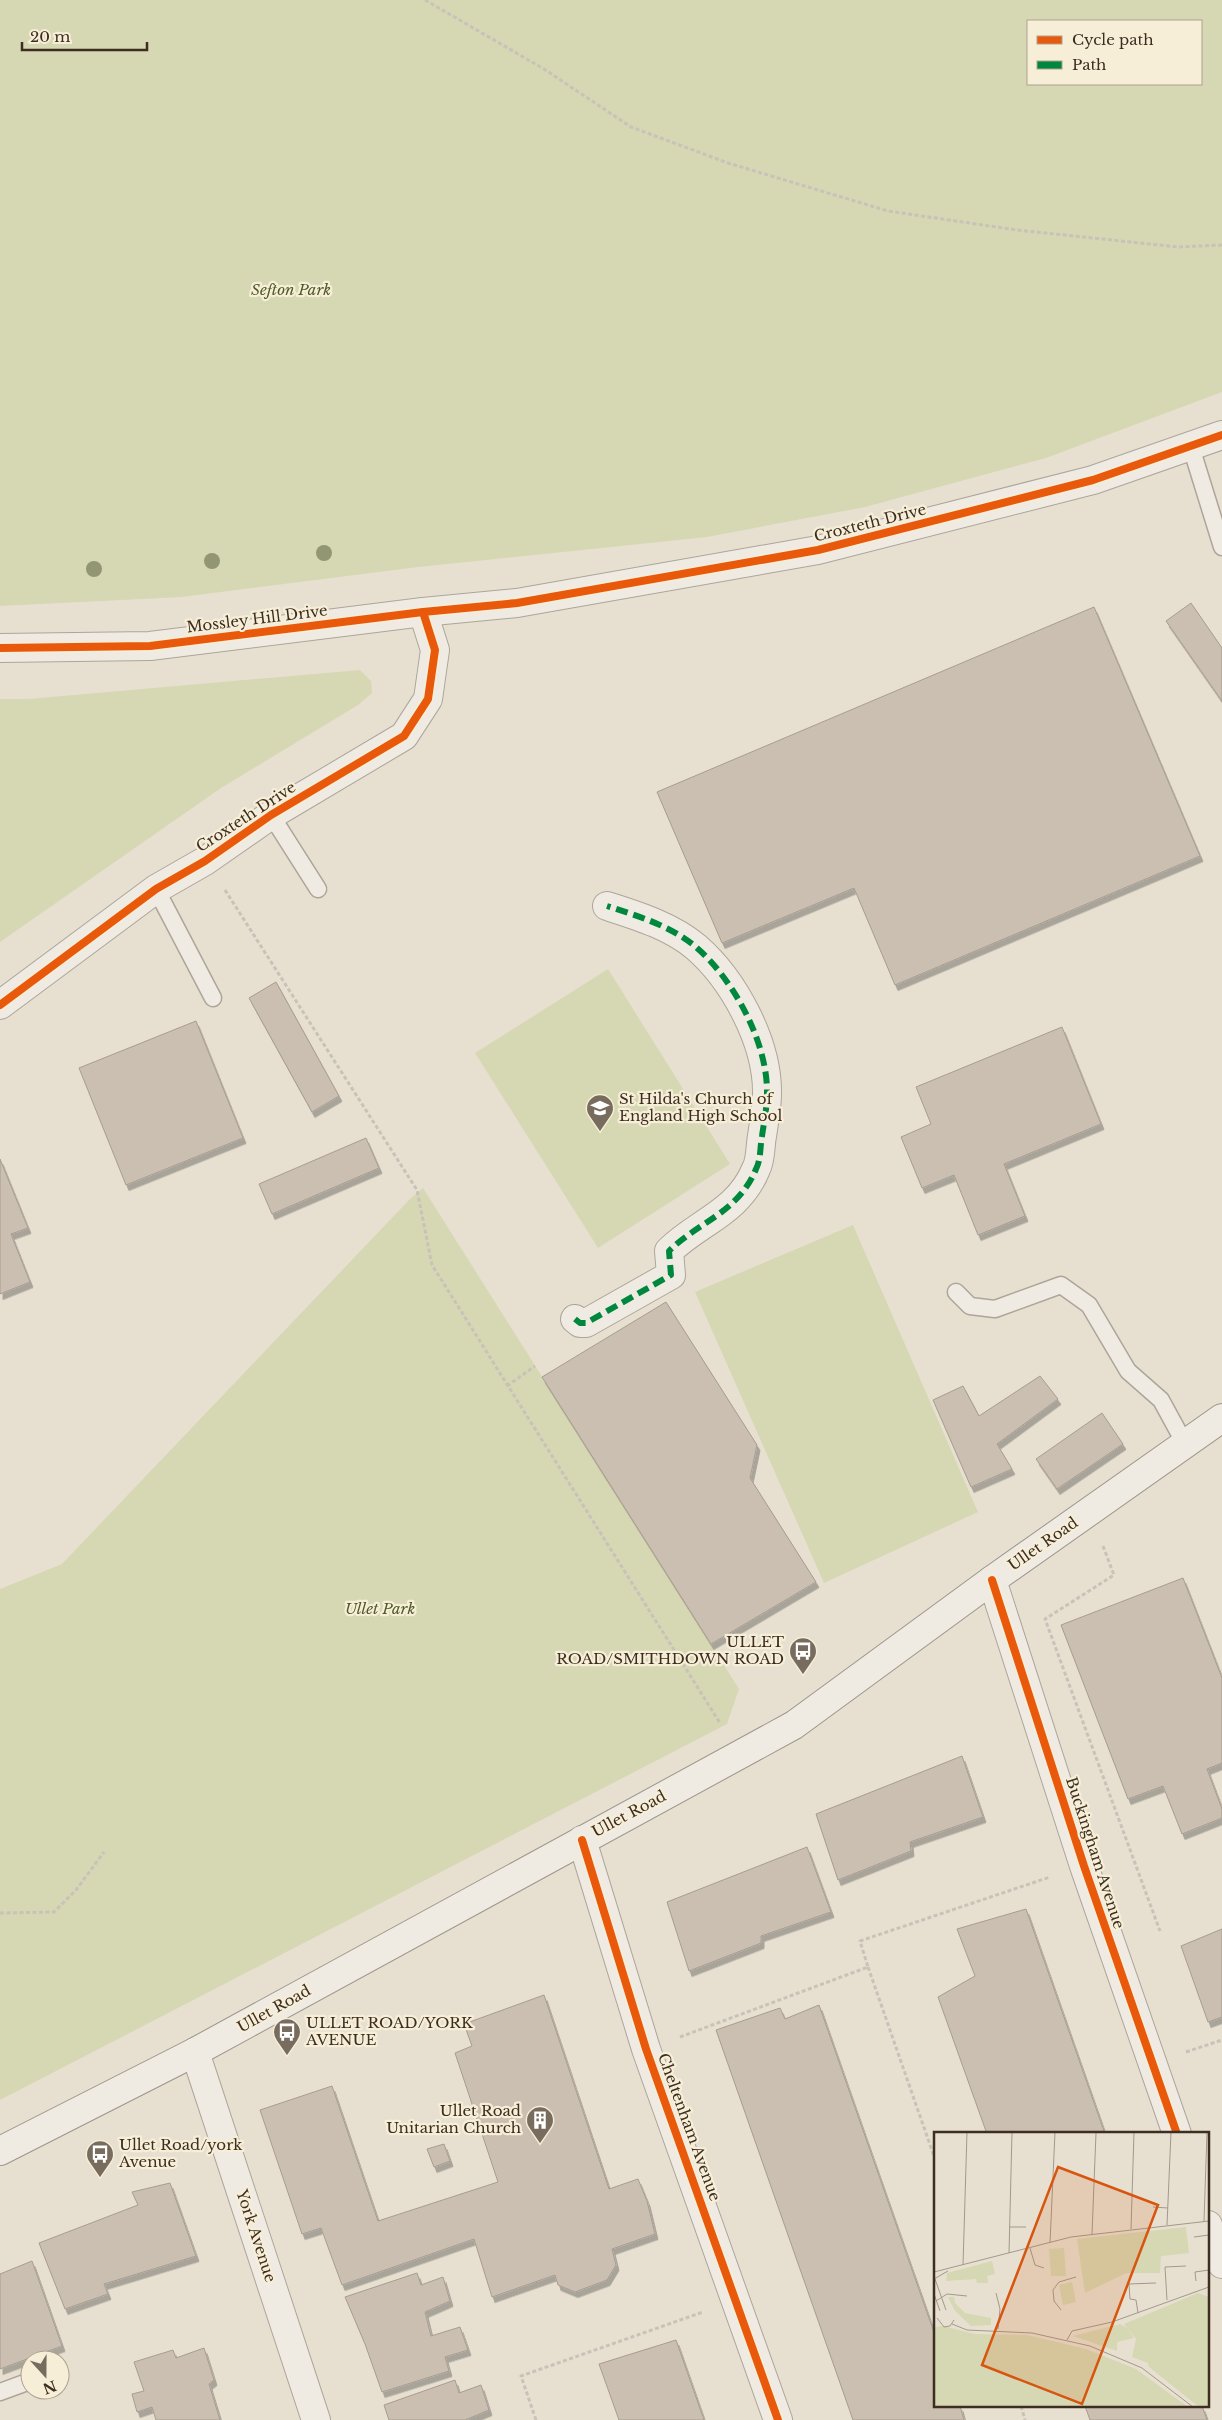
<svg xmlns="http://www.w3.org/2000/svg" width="1222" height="2420" viewBox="0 0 1222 2420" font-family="'Libre Baskerville',serif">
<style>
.green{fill:#d6d7b3;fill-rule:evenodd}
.building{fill:#cbbfb2;stroke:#a89c90;filter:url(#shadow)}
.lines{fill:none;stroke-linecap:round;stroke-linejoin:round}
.lane-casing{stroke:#ada599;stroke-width:19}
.street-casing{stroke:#ada599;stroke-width:30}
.secondary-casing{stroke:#9c958a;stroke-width:30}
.path{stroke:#c8c2b9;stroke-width:3;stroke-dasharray:4 2.5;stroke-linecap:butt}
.lane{stroke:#efebe3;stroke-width:16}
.street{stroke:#efebe3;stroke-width:28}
.secondary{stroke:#efebe3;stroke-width:28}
.quiet{stroke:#00873e;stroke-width:6;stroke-dasharray:12 6;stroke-linecap:butt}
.cycleway-casing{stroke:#f7eed8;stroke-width:11}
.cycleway{stroke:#e8590c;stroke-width:8}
.tree{fill:#929673}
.labels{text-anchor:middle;stroke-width:4.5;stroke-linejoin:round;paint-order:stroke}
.park-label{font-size:15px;font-style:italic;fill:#4d5a26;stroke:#f7eed8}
.street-label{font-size:15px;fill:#3d2e20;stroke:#f7eed8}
.poi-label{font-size:15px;fill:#3d2e20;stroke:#f7eed8;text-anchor:start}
.inset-road{fill:none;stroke:#a3998a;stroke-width:1}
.view{fill:#d7550e;fill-opacity:0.15;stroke:#d7550e;stroke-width:2.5}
.inset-edge{fill:none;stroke:#3d2e20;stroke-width:2.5}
</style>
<defs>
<filter id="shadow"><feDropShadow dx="3" dy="5.5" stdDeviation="0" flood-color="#0004"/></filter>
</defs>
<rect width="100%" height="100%" fill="#e7e0d1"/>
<g class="green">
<path d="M 0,0 L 1222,0 L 1222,392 L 1046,458 L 865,507 L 707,537 L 418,567 L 181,597 L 0,606 ZM 1201,21 L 1201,84 L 1028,84 L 1028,21 Z"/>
<polygon points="360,670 371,681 372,693 358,705 221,788 0,942 0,699 29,699"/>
<polygon points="608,969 730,1164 598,1248 475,1053"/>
<polygon points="423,1188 739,1689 727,1724 0,2100 0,1589 62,1564 410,1199"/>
<polygon points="853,1225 978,1512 824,1583 695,1292"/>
</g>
<g class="building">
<polygon points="1191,603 1222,648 1222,701 1166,621"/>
<polygon points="1094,607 1200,856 895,985 854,888 722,943 657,792"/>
<polygon points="276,982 339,1096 312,1112 249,998"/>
<polygon points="196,1021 243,1138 126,1185 79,1068"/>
<polygon points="1062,1027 1101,1124 1004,1164 1025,1216 978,1235 954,1175 922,1188 901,1137 931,1124 916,1087"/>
<polygon points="366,1138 379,1168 272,1214 259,1184"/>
<polygon points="0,1159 28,1228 11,1234 30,1282 0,1294"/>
<polygon points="666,1302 757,1445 750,1478 816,1582 711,1644 542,1377"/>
<polygon points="1040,1376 1058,1399 997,1444 1012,1469 971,1487 933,1400 963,1386 979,1416"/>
<polygon points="1102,1413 1123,1444 1057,1489 1036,1459"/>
<polygon points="1183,1578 1222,1678 1222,1763 1207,1769 1222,1809 1222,1818 1182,1834 1163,1786 1128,1799 1061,1625"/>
<polygon points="962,1756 983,1817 910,1842 911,1851 838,1880 816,1814"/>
<polygon points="807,1847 831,1912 761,1936 761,1943 689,1971 667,1902"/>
<polygon points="1026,1909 1105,2134 987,2134 938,1997 975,1976 957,1929"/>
<polygon points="1222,1929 1222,2017 1208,2022 1181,1946"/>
<polygon points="544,1995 609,2189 638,2179 647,2201 655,2234 612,2249 616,2265 607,2280 575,2292 558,2285 555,2275 492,2297 474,2239 342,2285 321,2228 302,2234 260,2110 332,2086 378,2221 498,2182 455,2053 472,2046 464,2024"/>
<polygon points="819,2005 936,2338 936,2406 960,2406 964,2420 853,2420 716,2030 780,2008 785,2019"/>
<polygon points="444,2144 450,2161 434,2167 427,2149"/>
<polygon points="170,2183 196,2256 104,2284 108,2294 65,2309 39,2243 138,2205 132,2192"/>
<polygon points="32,2261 62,2346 0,2369 0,2274"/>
<polygon points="417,2273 421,2285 443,2277 450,2301 425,2312 431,2336 460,2327 468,2350 445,2357 449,2371 382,2392 365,2344 345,2297"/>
<polygon points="676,2340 704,2420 619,2420 599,2364"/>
<polygon points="204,2348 214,2380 209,2384 220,2420 156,2420 152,2407 137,2412 132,2394 144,2391 134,2362 173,2350 176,2358"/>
<polygon points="455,2380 459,2393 481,2385 489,2410 465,2420 389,2420 384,2405"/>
<polygon points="1085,2406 1202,2406 1207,2420 1090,2420"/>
</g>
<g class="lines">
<g class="lane-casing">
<g id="lane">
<polyline points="1191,447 1222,547"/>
<polyline points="271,815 318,889"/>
<polyline points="156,889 213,998"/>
<polyline points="956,1292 970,1306 995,1309 1061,1285 1089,1305 1128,1371 1161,1400 1185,1444"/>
<polyline points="0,2392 30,2381"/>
</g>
</g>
<g class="street-casing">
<g id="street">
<polyline points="0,648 150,646 423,612 517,603 818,550 1093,480 1222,435"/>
<polyline points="0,1005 156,889 205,861 271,815 404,736 428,699 435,650 423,612"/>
<path d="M 575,1319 L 580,1323 L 586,1323 L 671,1275 L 669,1251 C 698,1222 738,1213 756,1169 C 761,1160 760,1146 762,1136 C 764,1122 767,1108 767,1094 C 768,1043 734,980 696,947 C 671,926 638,916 607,906"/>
<polyline points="992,1580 1084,1866 1177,2134"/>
<polyline points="582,1840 646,2049 778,2420"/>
<polyline points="195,2052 316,2420"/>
<polyline points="1208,2225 1222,2264"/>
</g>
</g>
<g class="secondary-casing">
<polyline id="secondary" points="0,2151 195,2052 794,1725 992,1580 1222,1418"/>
</g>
<g class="path">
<polyline points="425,0 544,69 631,127 728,163 888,211 1017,230 1178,247 1222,245"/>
<polyline points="225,890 417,1190 432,1265 720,1723"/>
<polyline points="507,1386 535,1366"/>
<polyline points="1103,1546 1114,1575 1045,1619 1160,1931"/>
<polyline points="0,1913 54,1912 76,1890 104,1852"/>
<polyline points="868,1967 936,2162"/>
<polyline points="680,2037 868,1967 860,1941 1050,1877"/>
<polyline points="1186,2052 1222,2040"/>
<polyline points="1021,2406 1025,2420"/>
<polyline points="536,2420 521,2376 703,2312"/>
</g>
<use href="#lane" class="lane"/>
<use href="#street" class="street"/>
<use href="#secondary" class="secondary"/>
<path class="quiet" d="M 575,1319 L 580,1323 L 586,1323 L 671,1275 L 669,1251 C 698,1222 738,1213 756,1169 C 761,1160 760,1146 762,1136 C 764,1122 767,1108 767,1094 C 768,1043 734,980 696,947 C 671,926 638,916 607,906"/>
<g class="cycleway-casing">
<g id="cycleway">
<polyline points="0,648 150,646 423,612 517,603 818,550 1093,480 1222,435"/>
<polyline points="0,1005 156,889 205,861 271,815 404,736 428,699 435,650 423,612"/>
<polyline points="992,1580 1084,1866 1177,2134"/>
<polyline points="582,1840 646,2049 778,2420"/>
</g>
</g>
<use href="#cycleway" class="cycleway"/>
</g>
<g class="tree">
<circle cx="324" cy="553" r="8"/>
<circle cx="212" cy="561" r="8"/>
<circle cx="94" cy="569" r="8"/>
</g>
<defs>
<g id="school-pin" transform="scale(1.4375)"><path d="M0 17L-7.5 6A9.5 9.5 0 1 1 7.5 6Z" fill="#786c5e" stroke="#f7eed8"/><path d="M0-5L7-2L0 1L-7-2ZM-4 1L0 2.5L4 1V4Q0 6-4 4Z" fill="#fff"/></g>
<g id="bus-pin" transform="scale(1.4375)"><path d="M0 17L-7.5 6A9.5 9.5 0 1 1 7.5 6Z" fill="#786c5e" stroke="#f7eed8"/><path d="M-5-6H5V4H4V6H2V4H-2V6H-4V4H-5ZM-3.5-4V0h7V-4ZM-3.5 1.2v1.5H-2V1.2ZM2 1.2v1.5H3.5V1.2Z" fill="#fff"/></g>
<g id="building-pin" transform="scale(1.4375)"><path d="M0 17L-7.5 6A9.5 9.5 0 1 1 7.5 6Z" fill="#786c5e" stroke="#f7eed8"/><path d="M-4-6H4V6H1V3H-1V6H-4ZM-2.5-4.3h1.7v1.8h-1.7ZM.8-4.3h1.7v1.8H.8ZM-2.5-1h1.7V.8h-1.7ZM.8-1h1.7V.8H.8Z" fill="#fff"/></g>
</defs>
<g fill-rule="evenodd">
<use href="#school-pin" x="600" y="1108"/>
<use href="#bus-pin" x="803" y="1651"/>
<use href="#bus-pin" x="287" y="2032"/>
<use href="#building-pin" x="540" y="2120"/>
<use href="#bus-pin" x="100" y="2154"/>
</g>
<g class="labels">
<g class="park-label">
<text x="291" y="295">Sefton Park</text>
<text x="380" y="1614">Ullet Park</text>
</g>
<g class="street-label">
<text transform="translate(870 523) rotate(-14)" y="5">Croxteth Drive</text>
<text transform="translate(257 619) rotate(-7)" y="5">Mossley Hill Drive</text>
<text transform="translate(246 817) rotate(-33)" y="5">Croxteth Drive</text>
<text transform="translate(1043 1544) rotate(-35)" y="5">Ullet Road</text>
<text transform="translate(629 1814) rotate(-28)" y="5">Ullet Road</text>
<text transform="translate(1095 1853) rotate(72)" y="5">Buckingham Avenue</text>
<text transform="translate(274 2009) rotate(-29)" y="5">Ullet Road</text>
<text transform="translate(689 2127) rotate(70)" y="5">Cheltenham Avenue</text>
<text transform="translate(256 2236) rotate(72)" y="5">York Avenue</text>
</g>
<g class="poi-label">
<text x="619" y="1104">St Hilda's Church of<tspan x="619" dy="17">England High School</tspan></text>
<text x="784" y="1647" text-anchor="end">ULLET<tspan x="784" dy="17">ROAD/SMITHDOWN ROAD</tspan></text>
<text x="306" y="2028">ULLET ROAD/YORK<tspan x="306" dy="17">AVENUE</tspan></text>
<text x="521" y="2116" text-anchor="end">Ullet Road<tspan x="521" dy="17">Unitarian Church</tspan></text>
<text x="119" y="2150">Ullet Road/york<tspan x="119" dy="17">Avenue</tspan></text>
</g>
</g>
<g transform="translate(934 2132)">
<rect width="275" height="275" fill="#e7e0d1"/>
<path d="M 252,95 L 255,121 L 227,124 L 226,141 L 192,141 L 151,161 L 143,107 ZM 130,116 L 132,144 L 117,144 L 115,117 ZM 58,129 L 61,142 L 53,144 L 54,151 L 43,151 L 42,147 L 12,149 L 13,141 ZM 138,150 L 142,170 L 129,173 L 125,153 ZM 264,161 L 275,165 L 275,275 L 265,275 L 215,235 L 214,231 L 198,225 L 202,207 L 190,192 ZM 14,165 L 20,165 L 21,171 L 31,181 L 57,186 L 57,193 L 37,194 L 21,179 ZM 186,192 L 193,196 L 200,206 L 183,210 L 183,219 L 139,204 ZM 9,194 L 41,202 L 93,203 L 152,217 L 202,237 L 254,275 L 0,275 L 0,195 Z" fill="#d6d7b3"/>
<path class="inset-road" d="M 152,0 L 175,0M 219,75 L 234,76M 270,89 L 273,0M 233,93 L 237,0M 75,95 L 92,95M 197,97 L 200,0M 158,102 L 162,1M 260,105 L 275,103M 116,111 L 121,0M 96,116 L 101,133 L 110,136M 75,121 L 78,0M 29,133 L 33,0M 0,140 L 137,105 L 275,89M 0,147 L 14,139M 1,147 L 12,178M 262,149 L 261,140 L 275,138M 62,161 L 66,177 L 64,197M 0,162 L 6,179M 233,168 L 231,135 L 252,134M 2,169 L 13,162 L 33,164M 127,178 L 120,169 L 119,158 L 125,150 L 142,145M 204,181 L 202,168 L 196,167 L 195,152 L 222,151M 3,186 L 10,195 L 16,194 L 20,188M 18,192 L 33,198 L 98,201 L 156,214 L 208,236 L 259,275M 133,208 L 138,199 L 178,190 L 275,155"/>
<path class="view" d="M 124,35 L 224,73 L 148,272 L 48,233 Z"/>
<rect width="275" height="275" class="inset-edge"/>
</g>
<rect x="1027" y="20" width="175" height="65" fill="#f7eed8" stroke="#ada18e"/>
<rect x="1037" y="36" width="25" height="8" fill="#e8590c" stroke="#ada18e"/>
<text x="1072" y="45" font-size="15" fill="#3d2e20">Cycle path</text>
<rect x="1037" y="61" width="25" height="8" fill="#00873e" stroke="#ada18e"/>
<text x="1072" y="70" font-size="15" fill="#3d2e20">Path</text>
<g transform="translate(45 2375) rotate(159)"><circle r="24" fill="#f7eed8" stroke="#ada18e"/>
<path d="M0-4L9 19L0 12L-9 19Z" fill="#786c5e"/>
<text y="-8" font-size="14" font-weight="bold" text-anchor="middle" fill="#3d2e20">N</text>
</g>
<path d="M22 42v8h125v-8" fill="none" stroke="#3d2e20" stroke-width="2.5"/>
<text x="30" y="42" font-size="15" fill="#3d2e20" stroke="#f7eed8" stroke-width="4" paint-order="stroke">20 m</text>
</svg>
